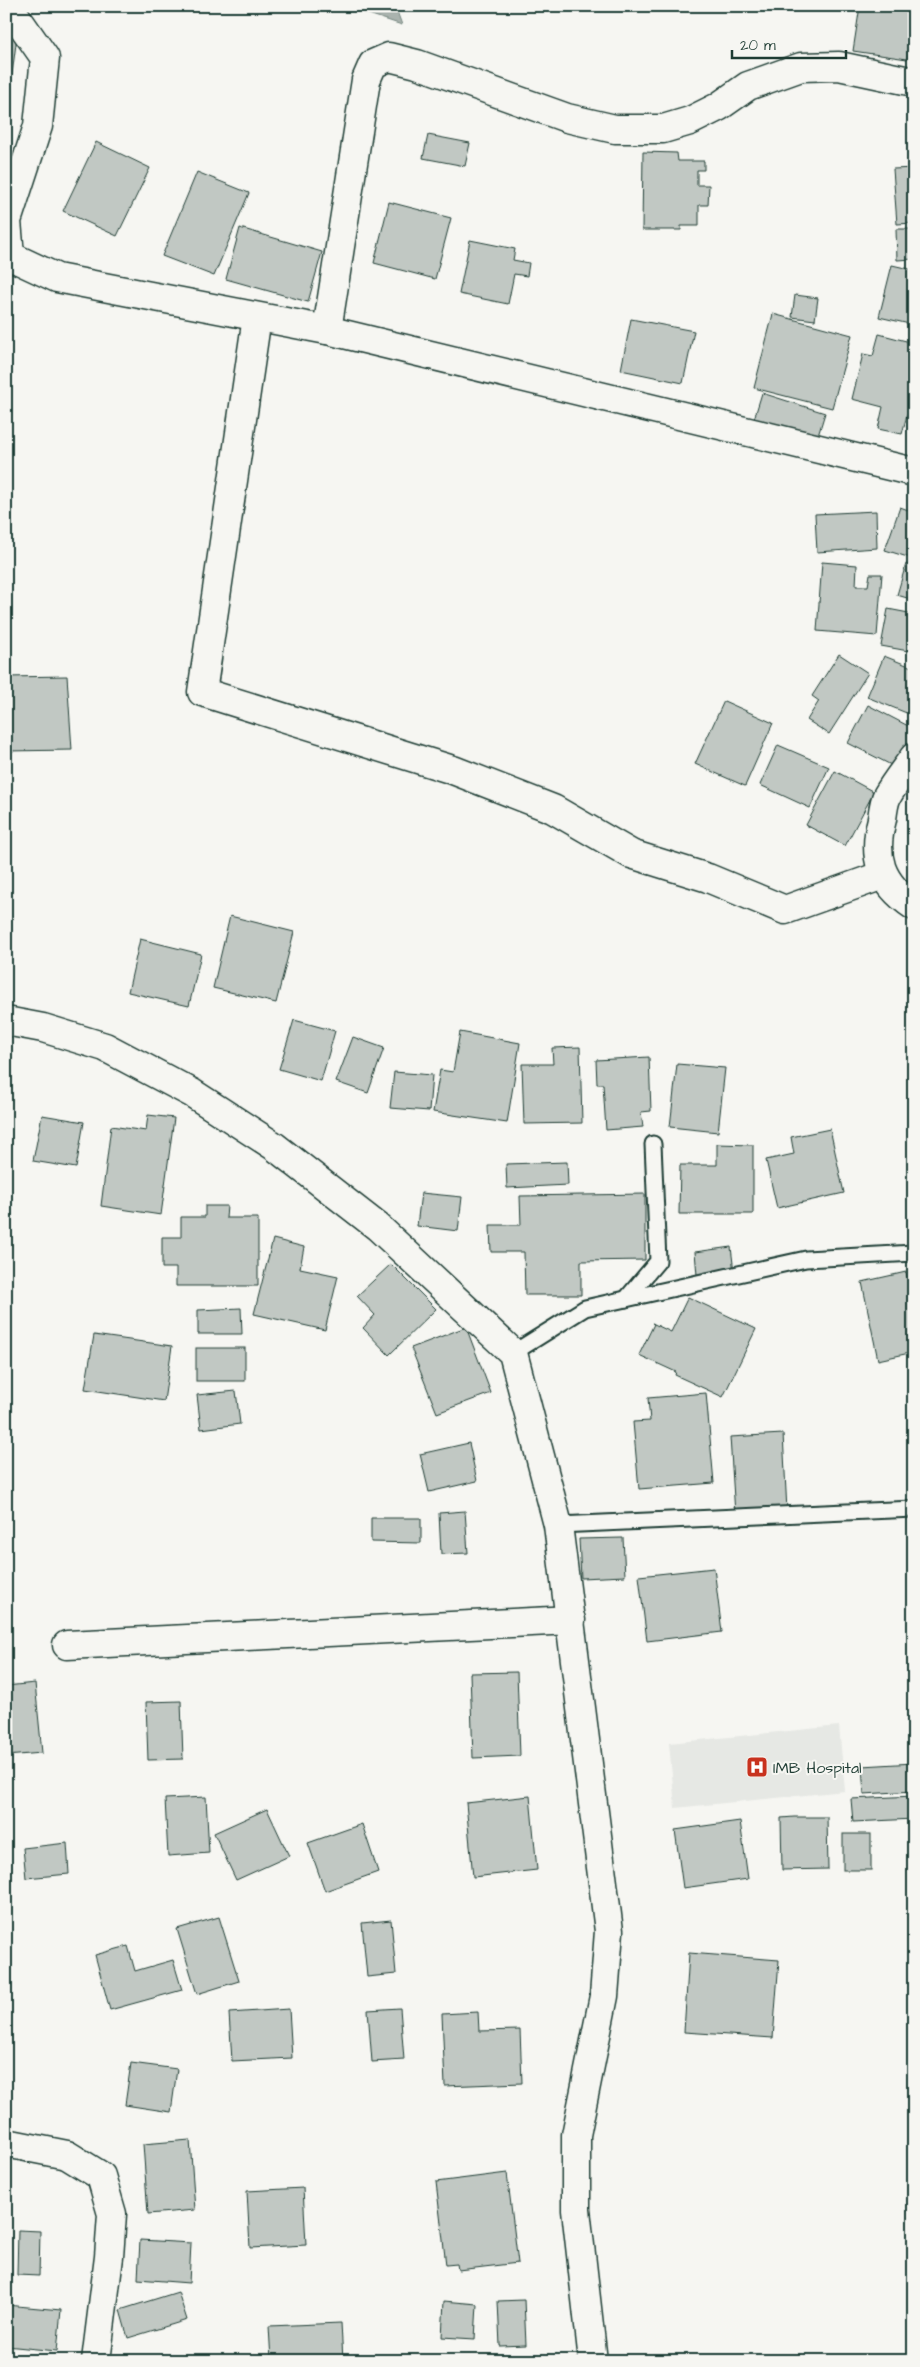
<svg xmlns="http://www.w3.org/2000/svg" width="920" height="2367" viewBox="0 0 920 2367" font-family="'Architects Daughter',sans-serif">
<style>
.built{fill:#e6e8e4}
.water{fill:#aab3ae;stroke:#72847d}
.building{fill:#c1c8c3;stroke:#1f3d34}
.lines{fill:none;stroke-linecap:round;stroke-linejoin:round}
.service-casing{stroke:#1f3d34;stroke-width:19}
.minor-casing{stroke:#1f3d34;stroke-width:31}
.secondary-casing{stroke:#1f3d34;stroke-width:31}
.service{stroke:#f6f6f2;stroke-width:15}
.minor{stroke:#f6f6f2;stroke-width:28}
.secondary{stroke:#f6f6f2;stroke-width:28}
.labels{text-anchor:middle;stroke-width:4;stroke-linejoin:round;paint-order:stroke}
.poi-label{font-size:16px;fill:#1f3d34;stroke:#f6f6f2;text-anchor:start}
</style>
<rect width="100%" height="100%" fill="#f6f6f2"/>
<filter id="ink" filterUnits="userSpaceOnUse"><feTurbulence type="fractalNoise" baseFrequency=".02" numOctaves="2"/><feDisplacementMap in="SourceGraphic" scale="10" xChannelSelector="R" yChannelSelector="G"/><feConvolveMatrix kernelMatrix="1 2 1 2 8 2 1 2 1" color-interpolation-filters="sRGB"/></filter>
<g filter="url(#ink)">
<polygon class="built" points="839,1726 845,1791 675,1808 669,1743"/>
<polygon class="water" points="344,6 395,6 402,25"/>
<g class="building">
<polygon points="860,6 914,6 907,59 853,51"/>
<polygon points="6,35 17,36 6,120"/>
<polygon points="428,135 470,143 465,166 423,158"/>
<polygon points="96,142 150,168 117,236 63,211"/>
<polygon points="643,152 677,153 678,161 704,161 704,170 697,170 697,185 709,185 708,205 699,205 699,226 681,226 681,230 642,230"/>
<polygon points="914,168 914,223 897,224 893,169"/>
<polygon points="197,172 249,193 214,276 162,256"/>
<polygon points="389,202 451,218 435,279 374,263"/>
<polygon points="240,228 322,252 308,302 226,279"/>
<polygon points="896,229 914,229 914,259 897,260"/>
<polygon points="470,240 515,249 513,260 529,263 527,276 514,274 508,304 459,294"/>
<polygon points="892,265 914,270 914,325 879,317"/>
<polygon points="795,295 818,298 815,320 792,317"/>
<polygon points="773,314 852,335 832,408 754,388"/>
<polygon points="631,319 694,331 683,383 621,370"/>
<polygon points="879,334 914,343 914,412 908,411 902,434 878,429 883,407 852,399 863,354 873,356"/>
<polygon points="762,393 825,413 817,439 754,419"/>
<polygon points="900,507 914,512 914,559 885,550"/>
<polygon points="876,511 877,548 817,552 815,514"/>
<polygon points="822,562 857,565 856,586 868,586 870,574 882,574 877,636 817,631"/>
<polygon points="906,564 914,566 914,600 897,595"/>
<polygon points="888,609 914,614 914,652 881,646"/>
<polygon points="839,654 868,673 829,734 807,720 819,701 812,696"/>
<polygon points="884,656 914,668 914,716 867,697"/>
<polygon points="67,676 72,750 6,751 6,677"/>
<polygon points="724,701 773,723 745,786 695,764"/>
<polygon points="868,705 914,729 914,736 897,768 848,743"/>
<polygon points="778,745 829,767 810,808 760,785"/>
<polygon points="835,771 874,792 845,846 806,825"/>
<polygon points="230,916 294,932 276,1003 213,988"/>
<polygon points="140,939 201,954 189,1006 128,992"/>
<polygon points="294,1020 335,1031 321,1081 279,1069"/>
<polygon points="460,1032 520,1043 507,1123 433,1112 440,1070 453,1072"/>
<polygon points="353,1037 384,1048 368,1093 336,1082"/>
<polygon points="580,1047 582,1123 524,1124 522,1064 553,1064 552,1048"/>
<polygon points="649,1057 651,1111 641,1112 643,1127 606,1130 603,1084 597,1084 596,1060"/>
<polygon points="677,1064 725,1068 718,1132 670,1127"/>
<polygon points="394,1072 432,1075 429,1111 390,1108"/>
<polygon points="42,1115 84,1122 76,1168 33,1161"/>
<polygon points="148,1115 174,1118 161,1215 101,1206 111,1126 146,1131"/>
<polygon points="830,1129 844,1193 777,1208 766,1160 794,1154 791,1137"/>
<polygon points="717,1144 753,1145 753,1214 679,1214 680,1165 717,1165"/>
<polygon points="567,1162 568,1185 507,1188 506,1164"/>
<polygon points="421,1193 462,1197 458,1231 417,1226"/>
<polygon points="645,1194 645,1260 581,1261 581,1295 525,1295 524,1252 491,1252 490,1225 521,1225 520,1196"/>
<polygon points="205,1206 227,1206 226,1218 258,1218 258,1286 176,1286 176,1268 162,1268 162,1237 181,1237 181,1217 205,1217"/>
<polygon points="273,1239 304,1247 300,1268 338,1276 325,1330 254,1314"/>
<polygon points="731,1247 734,1272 697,1275 695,1252"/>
<polygon points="391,1264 436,1309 389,1355 363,1328 375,1315 357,1296"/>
<polygon points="906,1272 914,1309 914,1352 878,1360 862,1282"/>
<polygon points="688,1297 756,1329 723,1397 675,1375 676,1372 639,1355 654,1324 652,1323 671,1332"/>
<polygon points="241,1308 242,1334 198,1334 198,1310"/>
<polygon points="466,1327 491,1393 437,1413 411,1348"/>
<polygon points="94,1335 172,1346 164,1401 85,1389"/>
<rect x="196" y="1348" width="49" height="33"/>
<polygon points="236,1391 240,1424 201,1429 197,1395"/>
<polygon points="706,1393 714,1483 639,1489 633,1422 650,1421 648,1398"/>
<polygon points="783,1434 787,1511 735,1514 730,1437"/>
<polygon points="469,1443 477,1481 429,1492 420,1454"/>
<polygon points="465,1511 468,1553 441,1554 439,1513"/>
<polygon points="371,1518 421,1518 421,1543 371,1542"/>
<polygon points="623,1538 625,1576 581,1578 579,1539"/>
<polygon points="714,1568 722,1632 647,1641 639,1576"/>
<polygon points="517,1672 520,1756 473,1758 470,1673"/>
<polygon points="35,1683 42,1753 6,1756 6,1686"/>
<polygon points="181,1701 183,1759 148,1760 146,1702"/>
<polygon points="914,1763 914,1791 864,1794 862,1766"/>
<polygon points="530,1796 537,1870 473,1877 466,1803"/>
<polygon points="914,1796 914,1819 853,1822 851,1799"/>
<polygon points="206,1797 209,1853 168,1856 165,1799"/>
<polygon points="267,1809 289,1856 236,1880 214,1833"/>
<polygon points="794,1817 827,1817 828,1869 782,1870 781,1818"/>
<polygon points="740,1821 748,1879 683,1888 675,1830"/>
<polygon points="362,1824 378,1872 325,1891 308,1843"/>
<rect x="843" y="1834" width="28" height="36"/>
<polygon points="67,1843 69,1874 26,1878 23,1848"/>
<polygon points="219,1917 239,1981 197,1994 177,1929"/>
<polygon points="391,1920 396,1974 367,1977 362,1923"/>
<polygon points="128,1946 135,1971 173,1960 182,1990 110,2010 95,1955"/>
<polygon points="689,1953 779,1960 773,2038 684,2032"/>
<polygon points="400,2008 404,2060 372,2062 368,2010"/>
<polygon points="289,2009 292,2058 232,2061 229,2013"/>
<polygon points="478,2012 479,2031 520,2030 522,2083 445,2086 442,2014"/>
<polygon points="131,2063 177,2069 171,2112 125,2105"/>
<polygon points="190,2140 195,2210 148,2214 143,2144"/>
<polygon points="507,2173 518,2263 458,2270 457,2264 446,2265 436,2182"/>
<polygon points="303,2188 306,2245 250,2248 247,2191"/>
<polygon points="18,2230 40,2231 39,2276 17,2275"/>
<polygon points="140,2240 191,2243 189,2283 138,2279"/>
<polygon points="178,2292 187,2320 128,2338 120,2310"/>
<polygon points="524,2300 526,2345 500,2346 498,2301"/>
<polygon points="444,2301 477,2304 475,2339 442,2337"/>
<polygon points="6,2305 61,2310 57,2351 6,2346"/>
<polygon points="341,2323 343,2361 271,2361 269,2326"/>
</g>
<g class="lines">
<g class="service-casing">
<g id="service">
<polyline points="626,1299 658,1261 653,1144"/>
<polyline points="513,1353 585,1308 806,1259 914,1253"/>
<polyline points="558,1525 914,1509"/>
</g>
</g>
<g class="minor-casing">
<g id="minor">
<polyline points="6,10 15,15 45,58 38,126 7,221 10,256 57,278 327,330 914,472"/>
<polyline points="257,317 202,692 453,770 553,809 631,854 708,878 785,910 883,875"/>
<polyline points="327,330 366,80 373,64 389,57 417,64 567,118 615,129 663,129 690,121 718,107 748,86 801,67 839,66 914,82"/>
<path d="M 914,757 C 905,770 895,782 887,796 C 884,802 883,811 882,819 C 872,857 880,883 914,906"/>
<polyline points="67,1645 571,1620"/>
<polyline points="6,2143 67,2155 101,2176 112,2214 109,2257 96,2361"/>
</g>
</g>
<g class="secondary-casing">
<polyline id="secondary" points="6,1021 43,1028 105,1047 192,1093 274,1146 378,1227 513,1353 558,1525 609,1931 604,1996 576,2135 576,2210 593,2361"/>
</g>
<use href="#service" class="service"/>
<use href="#minor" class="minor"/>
<use href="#secondary" class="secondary"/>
</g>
</g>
<defs>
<g id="hospital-square" transform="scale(1.125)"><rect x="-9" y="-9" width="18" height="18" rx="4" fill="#c8321e" stroke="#f6f6f2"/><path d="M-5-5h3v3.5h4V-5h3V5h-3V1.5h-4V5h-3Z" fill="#fff"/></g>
</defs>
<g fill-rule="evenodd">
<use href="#hospital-square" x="757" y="1767"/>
</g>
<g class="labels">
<g class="poi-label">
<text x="773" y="1773">IMB Hospital</text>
</g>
</g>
<rect width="920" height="2367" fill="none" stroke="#f6f6f2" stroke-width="25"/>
<rect x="12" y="12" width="895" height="2342" fill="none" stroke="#1f3d34" stroke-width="2" filter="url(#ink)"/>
<path d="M732 50v8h114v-8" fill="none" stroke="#1f3d34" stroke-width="2.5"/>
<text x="740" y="50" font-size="15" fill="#1f3d34" stroke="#f6f6f2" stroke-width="4" paint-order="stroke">20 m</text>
</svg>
